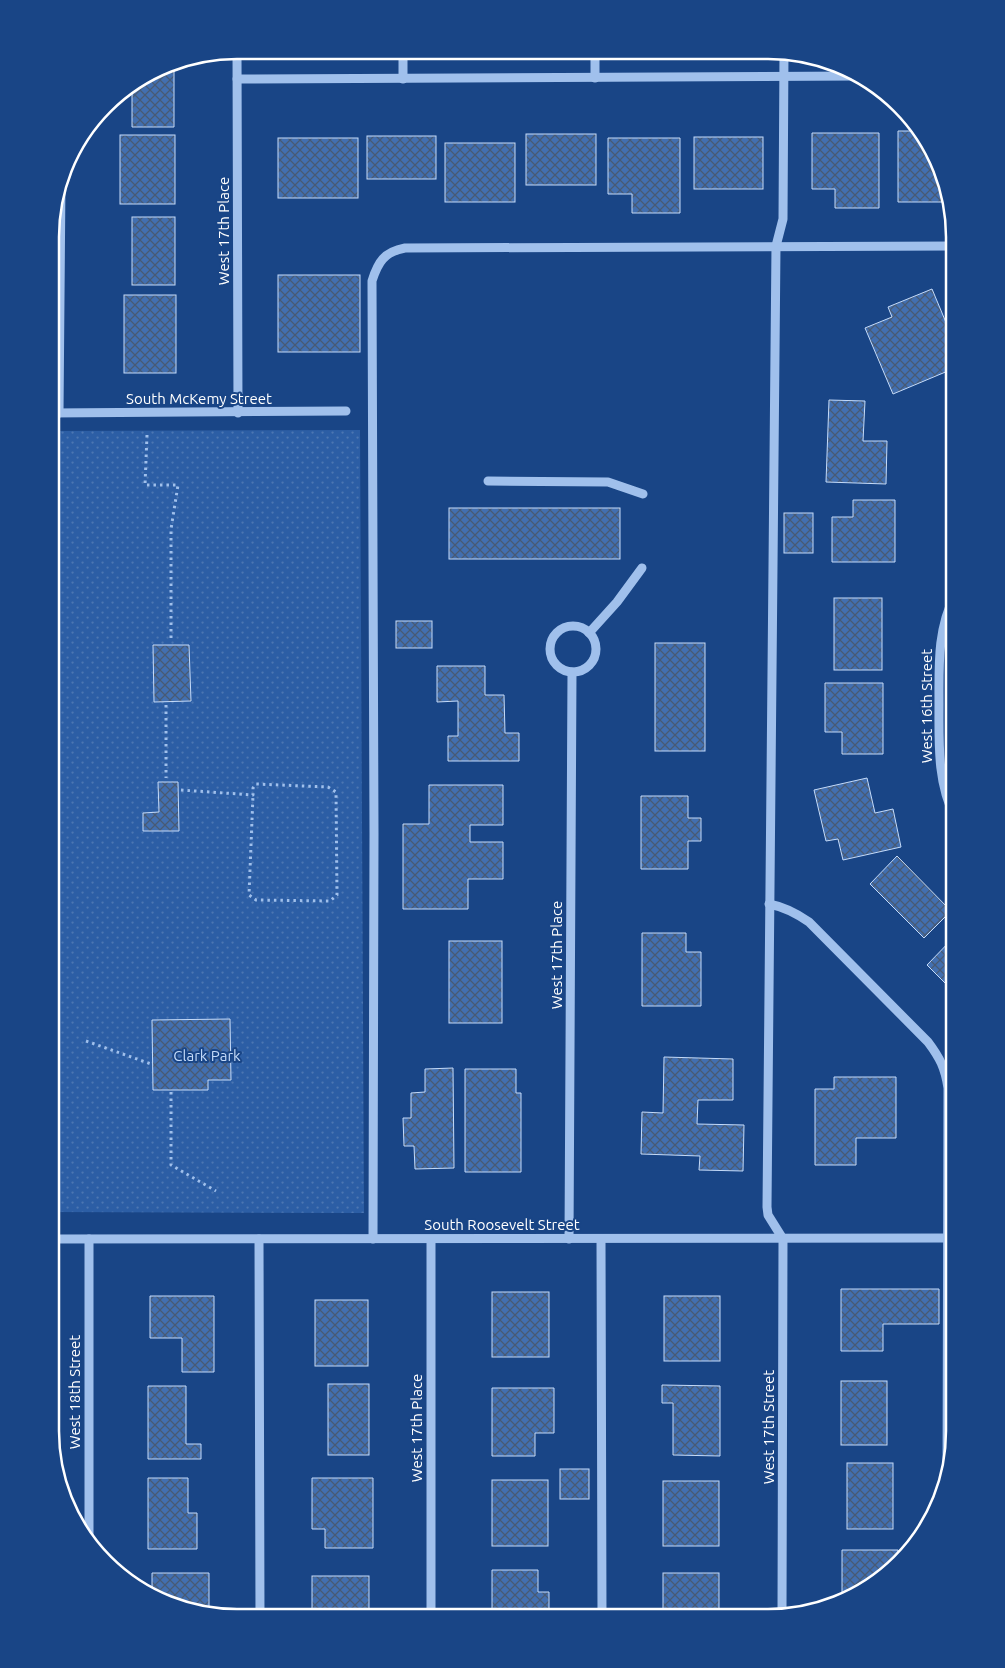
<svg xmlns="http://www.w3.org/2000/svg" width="1005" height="1668" viewBox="0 0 1005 1668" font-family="Ubuntu,sans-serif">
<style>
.park{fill:url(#park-dots)}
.building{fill:url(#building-cross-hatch);stroke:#c5dbf9}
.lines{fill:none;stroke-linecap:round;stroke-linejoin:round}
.path{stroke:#a0c0ec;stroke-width:3;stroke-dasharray:2.5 4;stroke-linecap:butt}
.minor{stroke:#a0c0ec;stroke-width:9}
.labels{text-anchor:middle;stroke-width:4;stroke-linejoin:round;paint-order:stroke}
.street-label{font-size:15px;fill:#fff;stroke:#194586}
.park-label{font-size:15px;fill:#c5dbf9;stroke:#194586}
.rim{fill:none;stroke:#fff;stroke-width:2.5}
</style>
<defs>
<pattern id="park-dots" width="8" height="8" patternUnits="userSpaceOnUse" patternTransform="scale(1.25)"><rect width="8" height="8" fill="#2c5ea5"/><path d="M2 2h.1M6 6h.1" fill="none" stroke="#4c76b2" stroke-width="1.8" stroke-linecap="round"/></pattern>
<pattern id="building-cross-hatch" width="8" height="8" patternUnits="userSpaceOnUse" patternTransform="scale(1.25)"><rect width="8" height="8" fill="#426fb0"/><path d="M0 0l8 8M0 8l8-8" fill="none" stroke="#485a74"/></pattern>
</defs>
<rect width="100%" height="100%" fill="#194586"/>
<polygon class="park" points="360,430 364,1213 50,1212 51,431"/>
<g class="building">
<polygon points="174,62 174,127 132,127 132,85 165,64"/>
<polygon points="898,131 921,131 941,165 948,202 898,202"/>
<polygon points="812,133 879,133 879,208 835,208 835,189 812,189"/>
<rect x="526" y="134" width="70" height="51"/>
<rect x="120" y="135" width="55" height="69"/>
<rect x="367" y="136" width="69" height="43"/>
<rect x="694" y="137" width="69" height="52"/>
<rect x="278" y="138" width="80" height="60"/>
<polygon points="608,138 680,138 680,213 632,213 632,194 608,194"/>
<rect x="445" y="143" width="70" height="59"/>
<rect x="132" y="217" width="43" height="68"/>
<rect x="278" y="275" width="82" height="77"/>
<polygon points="932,289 955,344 955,368 893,394 865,328 892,317 888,307"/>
<rect x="124" y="295" width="52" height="78"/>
<polygon points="829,400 865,401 863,441 887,441 886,484 826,482"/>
<polygon points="853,500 895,500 895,562 832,562 832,517 853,517"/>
<rect x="449" y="508" width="171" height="51"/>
<rect x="784" y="513" width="29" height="40"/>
<rect x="834" y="598" width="48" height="72"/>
<rect x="396" y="621" width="36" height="27"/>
<rect x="655" y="643" width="50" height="108"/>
<polygon points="153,645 189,645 191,701 154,702"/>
<polygon points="437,666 485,666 485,695 504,695 505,733 519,733 519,761 448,761 448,736 458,736 458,701 437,702"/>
<polygon points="825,683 883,683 883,754 842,754 842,732 825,732"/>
<polygon points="867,778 875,813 893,809 901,847 843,860 838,839 826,841 814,790"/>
<polygon points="158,782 178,782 179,831 143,831 143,813 159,812"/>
<polygon points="429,785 503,785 503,825 470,825 470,842 503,842 503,879 468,879 468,909 403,909 403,824 429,824"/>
<polygon points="641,796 688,796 688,818 701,818 701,841 688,841 688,869 641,869"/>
<polygon points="897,856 951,911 924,938 870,884"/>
<polygon points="642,933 686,933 686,952 701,952 701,1006 642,1006"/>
<polygon points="955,936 955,993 927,965"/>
<rect x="449" y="941" width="53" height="82"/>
<polygon points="230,1019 231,1080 208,1080 208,1090 153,1090 152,1020"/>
<polygon points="664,1057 733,1059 733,1100 698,1100 697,1124 744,1125 743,1171 699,1170 700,1156 641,1154 642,1112 663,1113"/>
<polygon points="453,1068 454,1168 415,1169 414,1146 404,1146 403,1118 411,1118 411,1093 425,1092 425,1069"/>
<polygon points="465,1069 516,1069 516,1093 521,1093 521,1172 465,1172"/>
<polygon points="834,1077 896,1077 896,1138 856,1138 856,1165 815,1165 815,1089 834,1089"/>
<polygon points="841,1289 939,1289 939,1324 883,1324 883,1351 841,1351"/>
<rect x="492" y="1292" width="57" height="65"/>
<polygon points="150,1296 214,1296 214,1372 182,1372 182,1338 150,1338"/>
<rect x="664" y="1296" width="56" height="65"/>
<rect x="315" y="1300" width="53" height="66"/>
<rect x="841" y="1381" width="46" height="64"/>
<rect x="328" y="1384" width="41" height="71"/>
<polygon points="662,1385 720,1386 720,1456 673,1455 673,1403 662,1403"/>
<polygon points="148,1386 186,1386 186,1444 201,1444 201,1459 148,1459"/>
<polygon points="492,1388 554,1388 554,1433 535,1433 535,1456 492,1456"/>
<rect x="847" y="1463" width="46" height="66"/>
<rect x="560" y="1469" width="29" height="30"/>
<polygon points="148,1478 188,1478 188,1513 197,1513 197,1549 148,1549"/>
<polygon points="312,1478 373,1478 373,1548 325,1548 325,1529 312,1529"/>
<rect x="492" y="1480" width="56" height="66"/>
<rect x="663" y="1481" width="56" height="65"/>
<polygon points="842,1550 898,1550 898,1563 882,1580 842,1601"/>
<polygon points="492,1570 538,1570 538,1592 549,1592 549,1617 492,1617"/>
<polygon points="152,1573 209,1573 209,1616 165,1604 152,1596"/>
<rect x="663" y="1573" width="56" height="45"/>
<rect x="312" y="1576" width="57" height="41"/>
</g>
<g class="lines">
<g class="path">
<polyline points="147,435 145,485 178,485 171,529 171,641"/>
<polyline points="166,705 166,778"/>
<polyline points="181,790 253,795 253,788 256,784 328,787 336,792 337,895 330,901 256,900 249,895 253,795"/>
<polyline points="86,1041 151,1064"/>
<polyline points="171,1092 171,1165 216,1191"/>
</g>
<g class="minor">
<polyline points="237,50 238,413"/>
<polyline points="595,51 595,78"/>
<polyline points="237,79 861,76"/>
<polyline points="403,79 403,50"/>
<polyline points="51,413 346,411"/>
<polyline points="59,413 61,181"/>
<polyline points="488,481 608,482 643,494"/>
<circle cx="573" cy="649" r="23"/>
<polyline points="589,633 617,602 642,568"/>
<path d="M 955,817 C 937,783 939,742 939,704 C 939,667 937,629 955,595"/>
<path d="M 769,904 C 785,907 796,913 809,922 L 928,1042 C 940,1058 945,1068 948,1088 L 947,1484"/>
<polyline points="50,1239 955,1238"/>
<polyline points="89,1239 89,1546"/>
<polyline points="259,1239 260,1617"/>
<path d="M 373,1239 L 374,833 L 372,281 C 378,262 384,252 405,248 L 955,246"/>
<polyline points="569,1239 572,672"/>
<polyline points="601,1239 602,1618"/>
<polyline points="431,1240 431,1617"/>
<polyline points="782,1615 783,1239 768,1215 767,1207 776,246 783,219 784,52"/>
</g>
</g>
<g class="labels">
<g class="street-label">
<text transform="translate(224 231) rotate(-90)" y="5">West 17th Place</text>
<text x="199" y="404">South McKemy Street</text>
<text transform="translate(927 706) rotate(-90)" y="5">West 16th Street</text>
<text transform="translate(557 955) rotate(-90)" y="5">West 17th Place</text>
<text x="502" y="1230">South Roosevelt Street</text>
<text transform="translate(75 1392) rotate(-90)" y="5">West 18th Street</text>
<text transform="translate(769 1427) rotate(-90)" y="5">West 17th Street</text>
<text transform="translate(417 1428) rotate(-90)" y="5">West 17th Place</text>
</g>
<g class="park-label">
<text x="207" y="1061">Clark Park</text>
</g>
</g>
<path d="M0 0H1005V1668H0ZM237 59H768A178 178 0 0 1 946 237V1431A178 178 0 0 1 768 1609H237A178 178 0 0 1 59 1431V237A178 178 0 0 1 237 59Z" fill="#194586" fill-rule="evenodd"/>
<path class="rim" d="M237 59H768A178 178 0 0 1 946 237V1431A178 178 0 0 1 768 1609H237A178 178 0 0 1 59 1431V237A178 178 0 0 1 237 59Z"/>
</svg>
